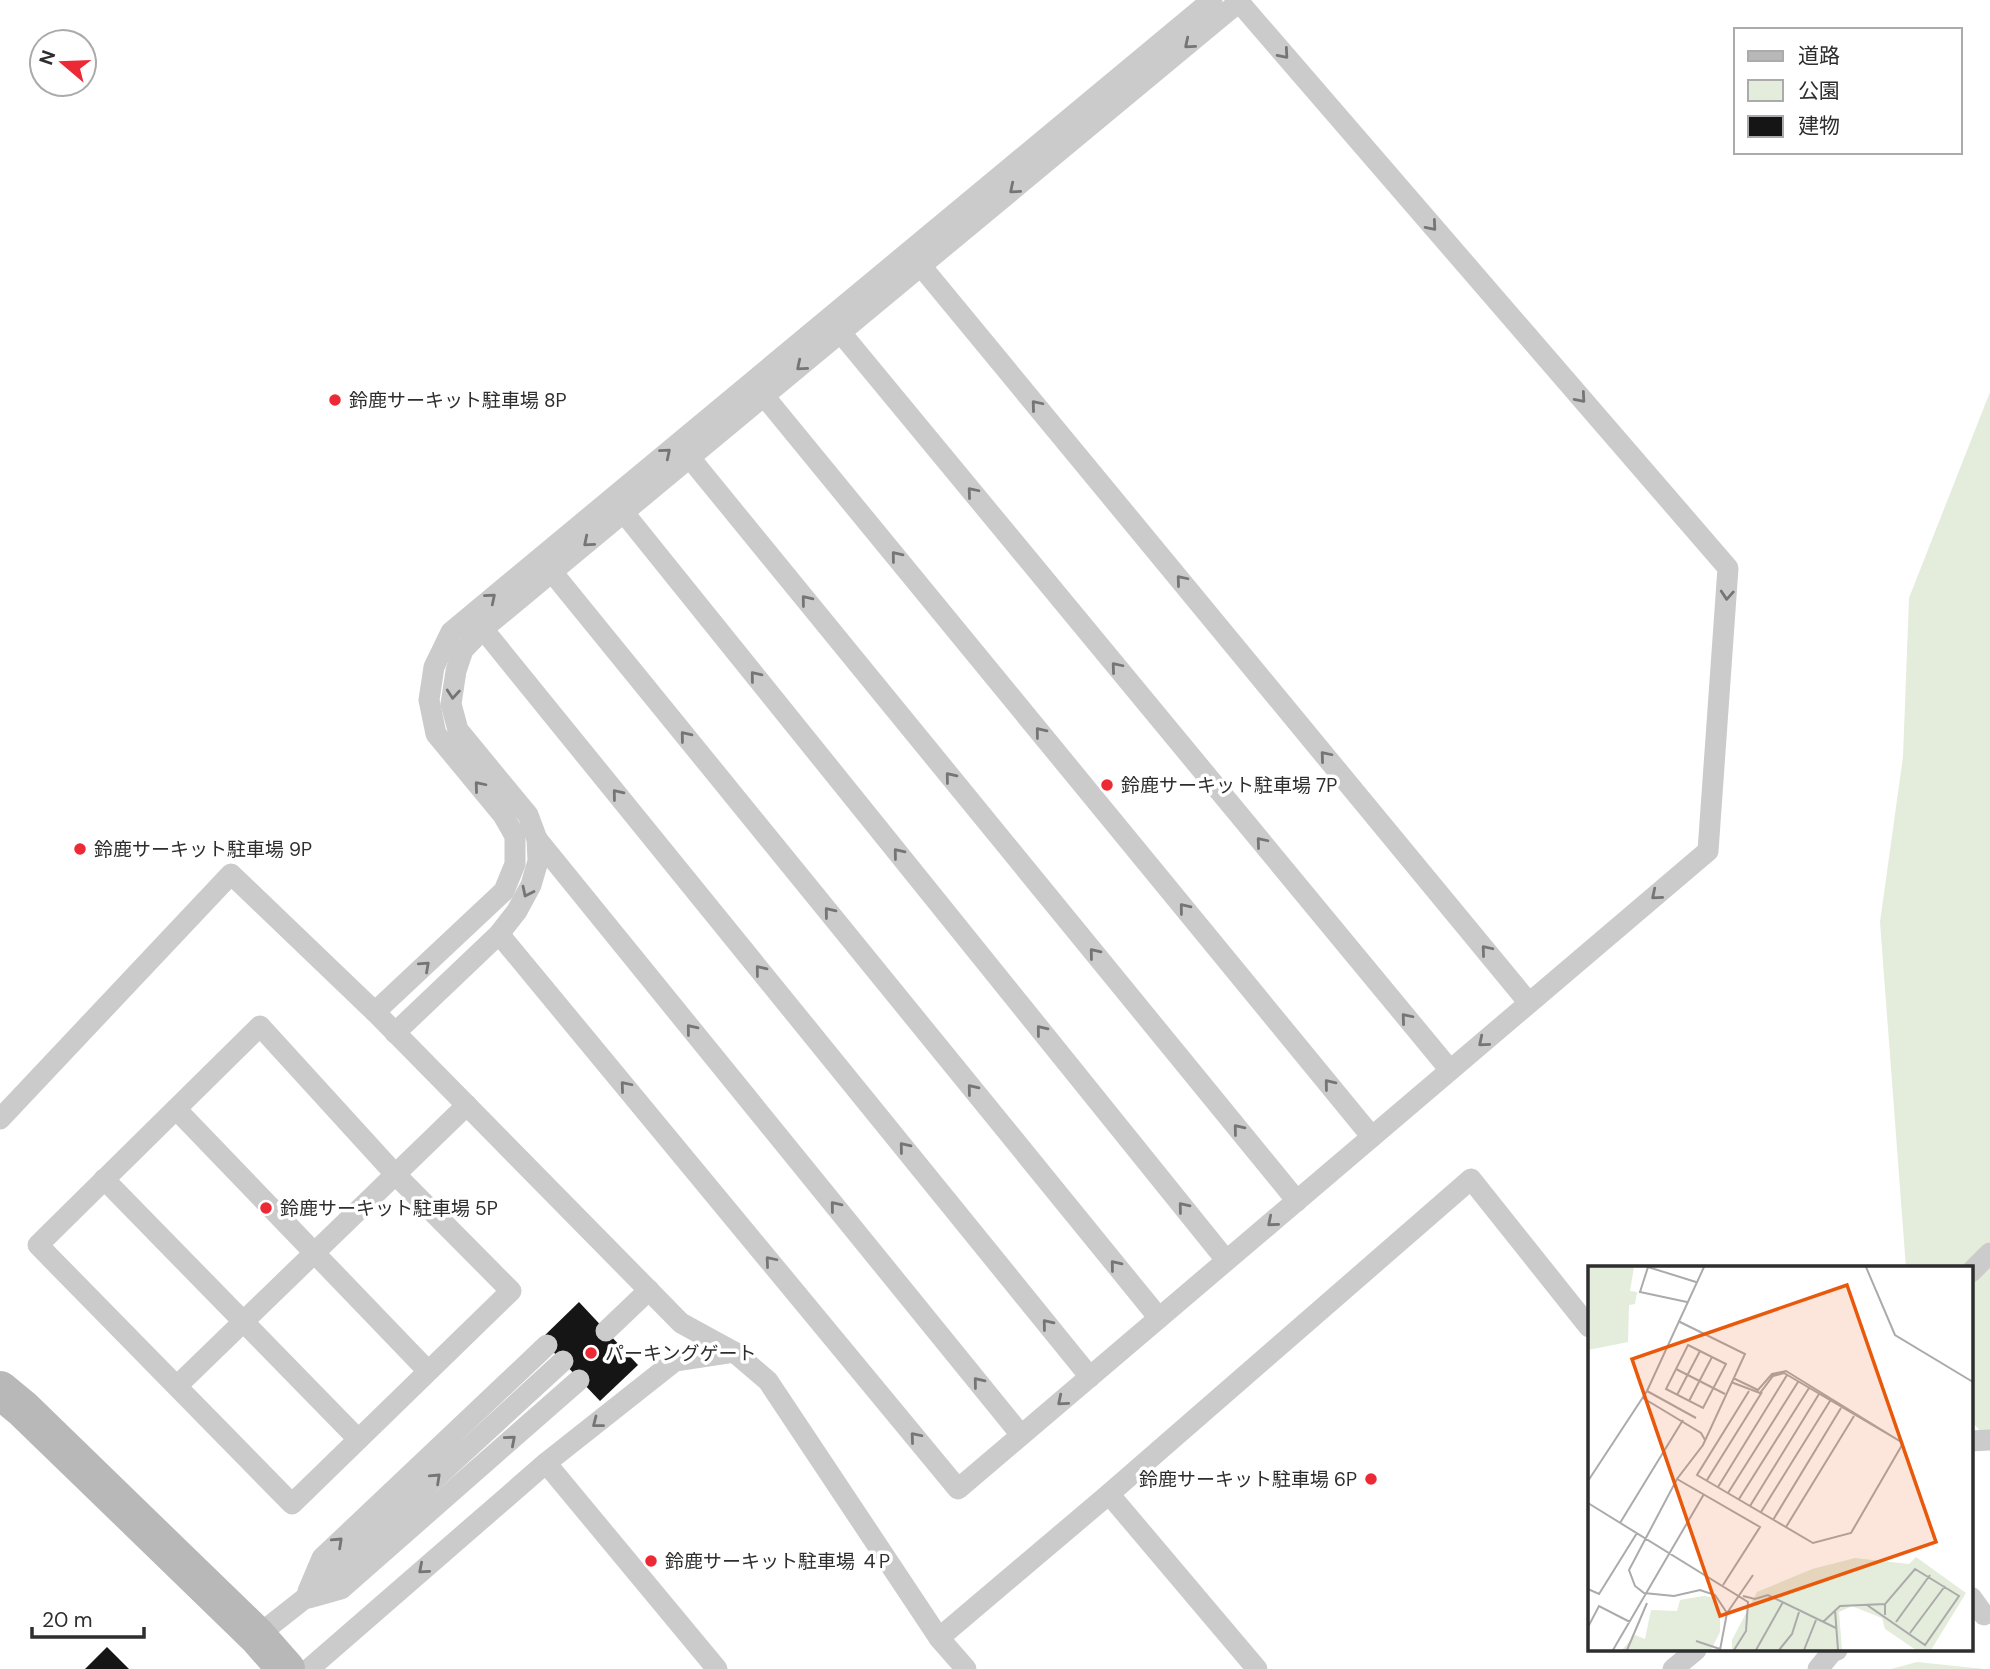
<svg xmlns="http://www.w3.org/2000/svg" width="1990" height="1669" viewBox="0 0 1990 1669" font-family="'DM Sans','Noto Sans JP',sans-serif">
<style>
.green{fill:#e4ecdb}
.building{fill:#151515}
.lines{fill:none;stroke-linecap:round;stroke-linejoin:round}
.lane{stroke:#cbcbcb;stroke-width:21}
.secondary{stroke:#b8b8b8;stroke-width:38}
.oneway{stroke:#757575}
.poi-dot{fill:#ec2934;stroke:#fff;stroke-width:2.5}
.labels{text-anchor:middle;stroke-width:7;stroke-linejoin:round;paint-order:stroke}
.poi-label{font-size:19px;fill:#2e2e2e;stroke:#fff;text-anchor:start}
.inset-road{fill:none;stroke:#ababab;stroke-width:2}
.view{fill:#e8590c;fill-opacity:0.15;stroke:#e8590c;stroke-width:3.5}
.inset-edge{fill:none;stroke:#2e2e2e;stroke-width:3.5}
</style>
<rect width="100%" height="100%" fill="#fff"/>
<g class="green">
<polygon points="1990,392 1990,1441 1971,1421 1971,1268 1906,1268 1880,922 1903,757 1909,598"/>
<polygon points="1917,1662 1984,1669 1891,1669"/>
</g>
<g class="building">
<polygon points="579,1302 638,1365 600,1401 541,1339"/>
<polygon points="107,1647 129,1669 85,1669"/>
</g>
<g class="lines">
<g class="lane">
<polyline points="921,266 1529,1003"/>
<polyline points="841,333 1450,1070"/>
<polyline points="764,396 1372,1137"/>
<polyline points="690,458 1297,1201"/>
<polyline points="624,513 1226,1260"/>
<polyline points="552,572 1159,1318"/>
<polyline points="483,629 1090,1377"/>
<polyline points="537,839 1021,1435"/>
<polyline points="499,934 958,1489 1708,851 1728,568 1239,2"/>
<polyline points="375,1012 504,891 515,864 515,836 503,815 436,734 429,700 434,667 451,632 1212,0"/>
<polygon points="260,1026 395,1174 511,1291 292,1504 38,1245"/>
<polyline points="395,1033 499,934 517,911 531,885 538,861 537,839 528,815 458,730 451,704 456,671 463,650 483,629 1239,2 1237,0"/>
<polyline points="176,1109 428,1371"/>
<polyline points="0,1119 231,874 375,1012 681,1323 734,1352 768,1381 939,1638 966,1669"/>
<polyline points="104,1179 358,1439"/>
<polyline points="1971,1272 1990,1253"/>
<polyline points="606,1331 649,1290"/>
<polyline points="177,1386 467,1105"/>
<polyline points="1971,1441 1990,1440"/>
<polyline points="546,1463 717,1669"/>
<polyline points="1109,1494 1257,1669"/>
<polyline points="308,1591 322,1558 547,1345"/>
<polyline points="1971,1597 1984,1615"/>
<polyline points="309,1598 341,1589 579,1380"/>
<polyline points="257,1636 304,1599 563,1361"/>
<polyline points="939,1638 1109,1494 1471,1179 1589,1327"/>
<polyline points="309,1669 546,1463 675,1361 734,1352"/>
<polyline points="1673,1669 1696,1650"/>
<polyline points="1818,1669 1832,1652 1837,1650"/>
</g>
<polyline class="secondary" points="0,1390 23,1409 257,1636 286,1669"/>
</g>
<defs><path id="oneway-chevron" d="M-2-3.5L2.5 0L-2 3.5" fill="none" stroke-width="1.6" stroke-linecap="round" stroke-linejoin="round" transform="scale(1.75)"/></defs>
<g class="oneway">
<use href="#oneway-chevron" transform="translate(1189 44) rotate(140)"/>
<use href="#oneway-chevron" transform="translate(1284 54) rotate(49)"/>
<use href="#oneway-chevron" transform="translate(1014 189) rotate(140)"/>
<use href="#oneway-chevron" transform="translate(1432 226) rotate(49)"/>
<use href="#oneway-chevron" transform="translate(801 366) rotate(140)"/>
<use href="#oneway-chevron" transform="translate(1581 398) rotate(49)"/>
<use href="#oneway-chevron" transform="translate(1036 405) rotate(-130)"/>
<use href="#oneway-chevron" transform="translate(666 453) rotate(-40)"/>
<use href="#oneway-chevron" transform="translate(972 492) rotate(-130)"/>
<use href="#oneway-chevron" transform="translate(588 542) rotate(140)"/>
<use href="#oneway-chevron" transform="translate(896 556) rotate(-129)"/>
<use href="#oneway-chevron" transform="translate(1181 580) rotate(-130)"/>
<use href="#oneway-chevron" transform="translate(1727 595) rotate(94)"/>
<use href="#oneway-chevron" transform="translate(491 598) rotate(-40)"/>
<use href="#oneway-chevron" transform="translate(806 600) rotate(-129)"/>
<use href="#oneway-chevron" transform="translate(1116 667) rotate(-130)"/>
<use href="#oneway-chevron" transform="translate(755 676) rotate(-129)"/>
<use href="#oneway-chevron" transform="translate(453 694) rotate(95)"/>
<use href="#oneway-chevron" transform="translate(1040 732) rotate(-129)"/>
<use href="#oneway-chevron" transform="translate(685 736) rotate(-129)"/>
<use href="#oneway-chevron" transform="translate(1325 756) rotate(-130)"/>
<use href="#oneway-chevron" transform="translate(950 777) rotate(-129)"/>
<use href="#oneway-chevron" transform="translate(479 786) rotate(-130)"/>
<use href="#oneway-chevron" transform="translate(617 794) rotate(-129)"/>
<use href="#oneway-chevron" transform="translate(1261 842) rotate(-130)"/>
<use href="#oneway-chevron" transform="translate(898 853) rotate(-129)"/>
<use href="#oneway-chevron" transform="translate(527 892) rotate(116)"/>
<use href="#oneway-chevron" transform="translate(1656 895) rotate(140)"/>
<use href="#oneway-chevron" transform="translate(1184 908) rotate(-129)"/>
<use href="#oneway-chevron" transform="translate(829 912) rotate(-129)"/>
<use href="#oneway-chevron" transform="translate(1486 950) rotate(-130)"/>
<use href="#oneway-chevron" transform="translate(1094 953) rotate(-129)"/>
<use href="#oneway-chevron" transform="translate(425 966) rotate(-42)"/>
<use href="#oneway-chevron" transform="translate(760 970) rotate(-129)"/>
<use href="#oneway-chevron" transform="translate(1406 1018) rotate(-130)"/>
<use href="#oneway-chevron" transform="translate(691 1029) rotate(-129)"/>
<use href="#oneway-chevron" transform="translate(1041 1030) rotate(-129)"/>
<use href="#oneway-chevron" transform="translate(1483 1042) rotate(140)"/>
<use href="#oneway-chevron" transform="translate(1329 1084) rotate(-129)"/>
<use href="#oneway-chevron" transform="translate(625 1086) rotate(-130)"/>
<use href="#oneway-chevron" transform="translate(972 1089) rotate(-129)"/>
<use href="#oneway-chevron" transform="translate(1238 1129) rotate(-129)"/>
<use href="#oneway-chevron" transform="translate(904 1147) rotate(-129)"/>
<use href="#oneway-chevron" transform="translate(835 1206) rotate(-129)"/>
<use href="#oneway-chevron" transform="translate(1183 1207) rotate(-129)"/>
<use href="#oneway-chevron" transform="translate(1272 1222) rotate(140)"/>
<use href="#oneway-chevron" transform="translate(770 1261) rotate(-130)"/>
<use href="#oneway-chevron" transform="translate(1115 1265) rotate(-129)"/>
<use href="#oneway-chevron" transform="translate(1047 1324) rotate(-129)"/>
<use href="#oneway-chevron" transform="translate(978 1382) rotate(-129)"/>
<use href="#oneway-chevron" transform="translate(1062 1401) rotate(140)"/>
<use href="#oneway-chevron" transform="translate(597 1423) rotate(142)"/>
<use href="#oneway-chevron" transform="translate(915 1437) rotate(-130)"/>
<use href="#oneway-chevron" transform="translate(511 1440) rotate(-41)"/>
<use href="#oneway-chevron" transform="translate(436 1478) rotate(-43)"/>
<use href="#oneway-chevron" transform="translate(338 1542) rotate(-43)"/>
<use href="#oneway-chevron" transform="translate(423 1569) rotate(139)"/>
</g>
<g class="poi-dot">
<circle cx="335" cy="400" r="7"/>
<circle cx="1107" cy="785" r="7"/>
<circle cx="80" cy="849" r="7"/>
<circle cx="266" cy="1208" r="7"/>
<circle cx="591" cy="1353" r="7"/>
<circle cx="1371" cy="1479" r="7"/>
<circle cx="651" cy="1561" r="7"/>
</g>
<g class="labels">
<g class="poi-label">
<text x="349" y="407">鈴鹿サーキット駐車場 8P</text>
<text x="1121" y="792">鈴鹿サーキット駐車場 7P</text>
<text x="94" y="856">鈴鹿サーキット駐車場 9P</text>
<text x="280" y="1215">鈴鹿サーキット駐車場 5P</text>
<text x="605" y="1360">パーキングゲート</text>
<text x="1357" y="1486" text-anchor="end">鈴鹿サーキット駐車場 6P</text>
<text x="665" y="1568">鈴鹿サーキット駐車場 ４P</text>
</g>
</g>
<g transform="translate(1588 1266)">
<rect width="385" height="385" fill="#fff"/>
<path d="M 0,1 L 46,1 L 42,25 L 49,26 L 47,38 L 41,39 L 40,76 L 0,84 ZM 328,291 L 378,327 L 343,384 L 328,384 L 297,363 L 294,352 L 264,340 L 251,346 L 254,384 L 144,384 L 144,374 L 169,326 L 224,303 L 267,292 L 321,298 ZM 115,330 L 124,331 L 132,350 L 132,366 L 123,384 L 34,384 L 47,369 L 57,373 L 63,344 L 89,345 L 92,334 Z" fill="#e4ecdb"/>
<path class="inset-road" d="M 278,1 L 307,69 L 385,116M 99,36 L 52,26 L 60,1 L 108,16M 90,55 L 157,88 L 115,179 L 89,213 L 41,304 L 47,320 L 56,327 L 86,330 L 112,324 L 127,329 L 139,347 L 132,384M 100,79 L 138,98 L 115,142 L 78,123 ZM 88,103 L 137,128M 143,116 L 172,127 L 185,110 L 196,107 L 315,177 L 198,105 L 184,108 L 170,124 L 145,112M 59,125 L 108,152M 161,125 L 109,209 L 225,277 L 263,267 L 314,179M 89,129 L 112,85M 55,132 L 113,167 L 117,174M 101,135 L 124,91M 89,213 L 172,261 L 135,319M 119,214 L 174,126M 0,215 L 59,125 L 116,1M 130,221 L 199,109M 140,227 L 210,116M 151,233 L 221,122M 0,237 L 160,336 L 158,365 L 146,384M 162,240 L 231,128M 173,246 L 242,135M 185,254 L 253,142M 32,257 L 95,154M 198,261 L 266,150M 0,323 L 11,328 L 49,267M 155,330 L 167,333 L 180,329 L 248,362M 279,339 L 337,379 L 371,330 L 327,303 L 297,338 L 297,349M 247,344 L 250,384M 139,347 L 165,309M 235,356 L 252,340 L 297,338M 308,356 L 342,309M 0,361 L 11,340 L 42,356M 322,367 L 357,320M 108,375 L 132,383M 25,384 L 116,228M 39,384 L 59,337M 168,384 L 195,336M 191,384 L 204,368 L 211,346M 216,384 L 228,354"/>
<path class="view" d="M 259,19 L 348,276 L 132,350 L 44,93 Z"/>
<rect width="385" height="385" class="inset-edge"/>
</g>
<rect x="1734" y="28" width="228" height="126" fill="#ffffff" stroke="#ababab" stroke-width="2"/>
<rect x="1748" y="51" width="35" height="10" fill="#b8b8b8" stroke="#ababab" stroke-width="2"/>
<text x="1798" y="63" font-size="21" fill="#2e2e2e">道路</text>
<rect x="1748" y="80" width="35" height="21" fill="#e4ecdb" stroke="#ababab" stroke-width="2"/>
<text x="1798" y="98" font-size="21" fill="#2e2e2e">公園</text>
<rect x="1748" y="116" width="35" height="21" fill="#151515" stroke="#ababab" stroke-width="2"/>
<text x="1798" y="133" font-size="21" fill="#2e2e2e">建物</text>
<g transform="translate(63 63) rotate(289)"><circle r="33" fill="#ffffff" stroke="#ababab" stroke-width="2"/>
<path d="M0-5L12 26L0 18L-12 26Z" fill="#ec2934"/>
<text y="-10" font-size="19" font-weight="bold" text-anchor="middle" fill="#2e2e2e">N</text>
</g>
<path d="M32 1627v10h112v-10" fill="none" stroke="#2e2e2e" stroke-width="3.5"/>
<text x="42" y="1627" font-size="21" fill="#2e2e2e" stroke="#ffffff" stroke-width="5" paint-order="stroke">20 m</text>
</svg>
